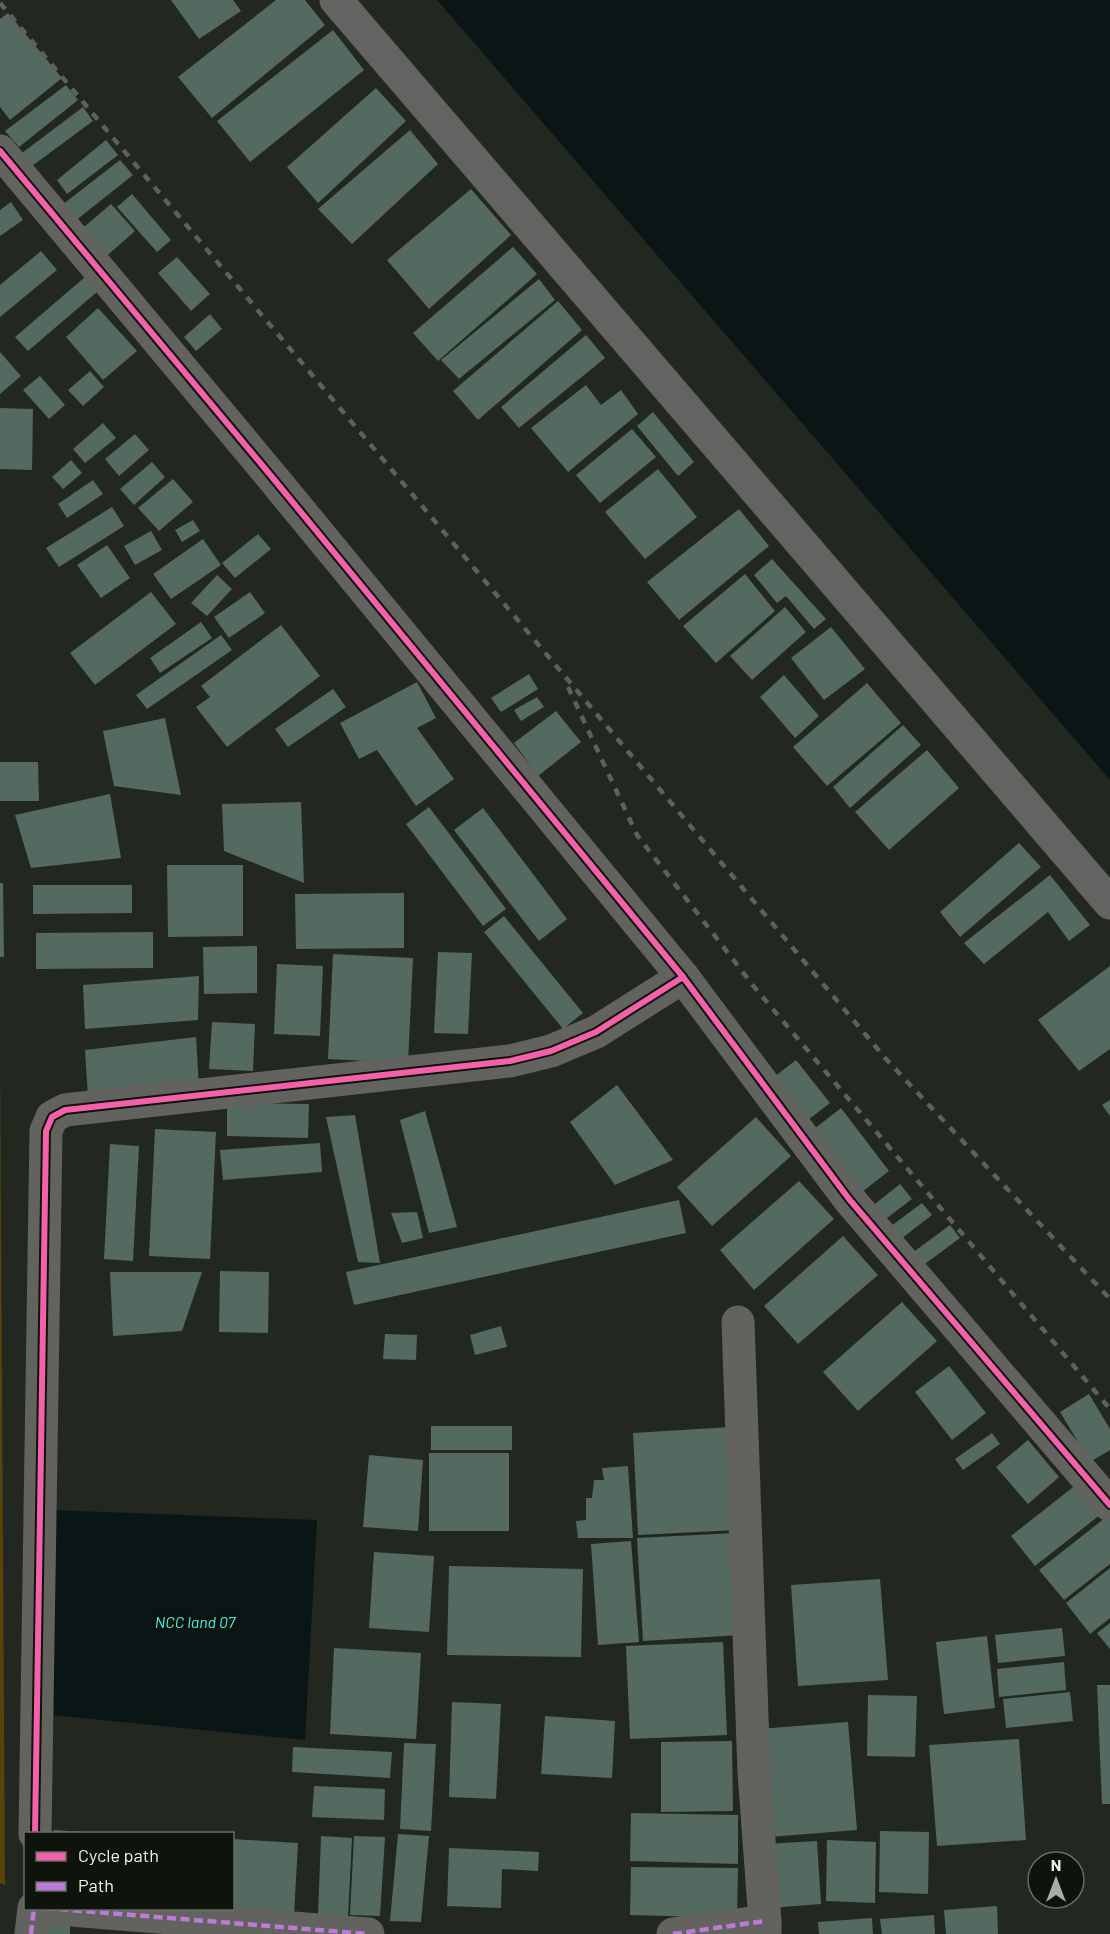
<svg xmlns="http://www.w3.org/2000/svg" width="1110" height="1934" viewBox="0 0 1110 1934" font-family="Barlow,sans-serif">
<style>
.green{fill:#58430a}
.water{fill:#091615}
.building{fill:#54695f}
.lines{fill:none;stroke-linecap:round;stroke-linejoin:round}
.street{stroke:#62635f;stroke-width:33}
.secondary{stroke:#636461;stroke-width:33}
.rail{stroke:#5e605c;stroke-width:4.5;stroke-dasharray:8 8;stroke-linecap:butt}
.quiet{stroke:#bd7bd9;stroke-width:4.5;stroke-dasharray:9 4.5;stroke-linecap:butt}
.cycleway-casing{stroke:#0e130c;stroke-width:10}
.cycleway{stroke:#f560ab;stroke-width:6}
.labels{text-anchor:middle;stroke-width:6;stroke-linejoin:round;paint-order:stroke}
.water-label{font-size:16px;font-style:italic;fill:#46f3f3;stroke:#0e130c}
</style>
<rect width="100%" height="100%" fill="#222820"/>
<polygon class="green" points="0,1058 5,1885 0,1883"/>
<g class="water">
<polygon points="437,0 1110,0 1110,780"/>
<polygon points="50,1510 317,1520 305,1740 52,1715"/>
</g>
<g class="building">
<polygon points="171,0 233,0 241,11 199,39"/>
<polygon points="276,0 305,0 325,25 212,118 178,77"/>
<polygon points="8,13 62,78 10,120 0,107 0,19"/>
<polygon points="333,30 364,70 250,162 217,121"/>
<polygon points="66,85 78,100 19,147 5,131"/>
<polygon points="376,88 406,121 318,203 287,167"/>
<polygon points="83,107 93,121 32,166 22,153"/>
<polygon points="410,130 438,164 352,244 318,209"/>
<polygon points="106,140 118,155 67,194 57,180"/>
<polygon points="120,160 133,175 75,221 62,205"/>
<polygon points="471,189 511,235 429,309 387,260"/>
<polygon points="132,194 171,240 157,252 117,207"/>
<polygon points="11,202 23,220 0,236 0,210"/>
<polygon points="111,204 135,231 101,261 77,233"/>
<polygon points="513,247 537,274 438,361 413,333"/>
<polygon points="41,251 57,270 0,317 0,285"/>
<polygon points="177,257 210,294 191,311 158,273"/>
<polygon points="92,271 105,285 28,351 15,337"/>
<polygon points="539,279 555,300 459,379 441,360"/>
<polygon points="558,301 582,330 478,420 453,391"/>
<polygon points="98,308 137,351 103,380 66,337"/>
<polygon points="210,314 222,329 196,351 184,337"/>
<polygon points="586,335 605,358 519,428 501,407"/>
<polygon points="0,352 21,376 0,394"/>
<polygon points="90,371 104,387 83,406 68,390"/>
<polygon points="40,376 65,405 49,419 23,390"/>
<polygon points="586,385 601,405 621,390 638,414 568,472 531,428"/>
<polygon points="0,408 33,409 32,470 0,469"/>
<polygon points="653,412 694,462 678,476 637,426"/>
<polygon points="103,423 116,438 85,463 73,449"/>
<polygon points="632,429 656,457 600,503 576,475"/>
<polygon points="135,434 149,450 119,476 105,459"/>
<polygon points="71,460 82,473 63,489 52,477"/>
<polygon points="152,462 165,477 134,505 120,489"/>
<polygon points="658,469 697,517 645,559 605,512"/>
<polygon points="173,479 193,502 159,531 138,508"/>
<polygon points="93,480 103,494 67,518 58,504"/>
<polygon points="112,507 124,526 59,567 46,548"/>
<polygon points="739,509 769,546 679,620 647,582"/>
<polygon points="193,520 200,531 182,542 175,530"/>
<polygon points="151,531 162,550 135,565 124,546"/>
<polygon points="258,534 271,549 235,578 222,563"/>
<polygon points="203,539 221,565 171,599 153,574"/>
<polygon points="107,545 130,578 101,598 77,565"/>
<polygon points="772,559 826,619 814,629 786,596 777,603 754,575"/>
<polygon points="745,574 775,611 716,663 683,626"/>
<polygon points="217,575 232,589 207,616 191,603"/>
<polygon points="151,592 176,624 95,685 70,653"/>
<polygon points="250,592 265,613 229,638 214,617"/>
<polygon points="785,607 806,632 752,680 730,656"/>
<polygon points="201,622 212,638 160,673 150,658"/>
<polygon points="281,625 320,676 227,747 196,707 210,697 201,686"/>
<polygon points="831,627 865,669 824,700 791,658"/>
<polygon points="221,635 232,650 147,709 136,695"/>
<polygon points="529,674 538,689 501,712 491,698"/>
<polygon points="784,675 819,716 795,738 760,697"/>
<polygon points="417,682 436,718 417,728 454,779 416,806 377,750 359,759 340,723"/>
<polygon points="867,683 901,723 827,786 793,747"/>
<polygon points="333,689 346,707 288,747 275,729"/>
<polygon points="537,697 544,707 521,721 514,710"/>
<polygon points="556,711 581,742 538,776 514,743"/>
<polygon points="165,718 181,795 114,786 103,731"/>
<polygon points="903,725 921,745 850,808 833,787"/>
<polygon points="927,750 959,788 889,850 855,812"/>
<polygon points="0,762 38,762 39,801 0,801"/>
<polygon points="110,794 121,858 31,868 15,815"/>
<polygon points="301,802 304,883 224,851 222,804"/>
<polygon points="429,807 506,909 483,926 406,824"/>
<polygon points="483,808 567,919 539,941 454,830"/>
<polygon points="1019,843 1041,867 960,937 940,912"/>
<polygon points="167,865 243,865 243,936 168,937"/>
<polygon points="1050,875 1090,925 1069,941 1048,912 984,964 964,943"/>
<polygon points="0,883 3,883 4,957 0,957"/>
<polygon points="33,885 132,885 132,913 33,914"/>
<polygon points="404,893 404,948 296,949 295,894"/>
<polygon points="504,916 583,1013 563,1029 484,932"/>
<polygon points="153,932 153,968 36,969 36,933"/>
<polygon points="257,946 257,993 204,994 203,947"/>
<polygon points="438,952 472,953 468,1034 434,1033"/>
<polygon points="333,954 413,958 408,1063 328,1059"/>
<polygon points="277,964 323,966 320,1036 274,1034"/>
<polygon points="1110,966 1110,1049 1079,1071 1038,1020"/>
<polygon points="199,976 198,1020 85,1029 83,985"/>
<polygon points="212,1022 255,1024 253,1071 209,1069"/>
<polygon points="196,1037 199,1088 88,1097 85,1050"/>
<polygon points="796,1060 830,1103 808,1120 774,1077"/>
<polygon points="617,1085 673,1160 615,1185 570,1122"/>
<polygon points="1110,1100 1110,1116 1102,1105"/>
<polygon points="227,1103 309,1104 308,1138 227,1136"/>
<polygon points="841,1108 889,1171 862,1192 814,1129"/>
<polygon points="425,1111 457,1227 429,1233 400,1120"/>
<polygon points="355,1115 380,1263 358,1262 326,1117"/>
<polygon points="756,1117 791,1156 712,1226 677,1187"/>
<polygon points="155,1129 216,1132 210,1259 149,1256"/>
<polygon points="320,1143 322,1172 223,1180 220,1150"/>
<polygon points="110,1144 139,1146 133,1261 104,1259"/>
<polygon points="799,1181 834,1219 754,1290 720,1250"/>
<polygon points="900,1184 912,1199 883,1221 871,1207"/>
<polygon points="679,1200 686,1233 354,1305 346,1272"/>
<polygon points="922,1203 932,1215 893,1245 883,1232"/>
<polygon points="417,1212 423,1238 402,1243 391,1213"/>
<polygon points="950,1225 960,1238 914,1272 904,1259"/>
<polygon points="843,1236 878,1275 798,1344 764,1306"/>
<polygon points="220,1271 269,1272 268,1333 219,1332"/>
<polygon points="110,1272 202,1272 182,1331 113,1336"/>
<polygon points="902,1302 937,1341 858,1411 823,1372"/>
<polygon points="501,1326 507,1347 475,1355 470,1335"/>
<polygon points="385,1334 417,1335 416,1360 383,1359"/>
<polygon points="949,1366 986,1413 952,1440 915,1392"/>
<polygon points="1089,1394 1110,1429 1110,1450 1090,1462 1060,1412"/>
<rect x="431" y="1426" width="81" height="24"/>
<polygon points="731,1427 737,1530 638,1535 633,1433"/>
<polygon points="992,1433 1000,1444 963,1470 955,1459"/>
<polygon points="1028,1440 1059,1477 1028,1504 996,1467"/>
<rect x="429" y="1453" width="80" height="78"/>
<polygon points="369,1455 423,1460 418,1531 363,1527"/>
<polygon points="628,1466 633,1538 578,1538 576,1521 586,1520 586,1498 592,1498 594,1480 604,1480 602,1468"/>
<polygon points="1082,1480 1105,1511 1035,1566 1011,1536"/>
<polygon points="1110,1514 1110,1564 1064,1600 1039,1570"/>
<polygon points="736,1533 741,1635 643,1641 637,1538"/>
<polygon points="631,1541 639,1642 598,1645 591,1544"/>
<polygon points="374,1552 434,1556 429,1632 369,1628"/>
<polygon points="449,1566 583,1569 581,1657 447,1655"/>
<polygon points="1110,1568 1110,1618 1090,1634 1066,1603"/>
<polygon points="880,1579 888,1680 798,1686 791,1585"/>
<polygon points="1110,1623 1110,1649 1097,1633"/>
<polygon points="1062,1628 1065,1656 998,1663 995,1635"/>
<polygon points="987,1636 995,1708 944,1714 936,1642"/>
<polygon points="723,1642 727,1735 630,1739 626,1646"/>
<polygon points="334,1648 421,1653 416,1739 330,1734"/>
<polygon points="1064,1662 1066,1690 999,1697 997,1669"/>
<polygon points="1097,1685 1110,1685 1110,1804 1102,1804"/>
<polygon points="1070,1692 1073,1721 1006,1728 1003,1699"/>
<polygon points="868,1695 917,1696 915,1757 867,1756"/>
<polygon points="452,1702 501,1704 496,1799 449,1797"/>
<polygon points="545,1716 615,1721 612,1778 541,1774"/>
<polygon points="848,1722 857,1830 769,1837 760,1729"/>
<polygon points="1019,1739 1026,1840 937,1846 929,1745"/>
<polygon points="732,1741 733,1811 661,1812 661,1742"/>
<polygon points="404,1743 436,1744 431,1831 400,1829"/>
<polygon points="293,1747 392,1752 390,1778 292,1772"/>
<polygon points="314,1786 385,1789 384,1820 312,1817"/>
<polygon points="631,1813 738,1815 738,1864 630,1861"/>
<polygon points="54,1830 83,1832 83,1834 54,1834"/>
<polygon points="880,1831 929,1832 928,1894 879,1892"/>
<polygon points="398,1834 429,1836 421,1922 390,1921"/>
<polygon points="321,1836 352,1838 348,1917 318,1915"/>
<polygon points="354,1836 385,1837 380,1916 350,1915"/>
<polygon points="232,1839 298,1843 294,1916 232,1908"/>
<polygon points="827,1840 876,1842 875,1903 826,1901"/>
<polygon points="817,1841 821,1904 769,1908 764,1844"/>
<polygon points="449,1848 539,1852 538,1871 502,1869 501,1908 447,1906"/>
<polygon points="631,1867 738,1868 737,1918 630,1915"/>
<polygon points="997,1906 998,1934 946,1934 944,1910"/>
<polygon points="934,1915 935,1934 882,1934 880,1919"/>
<polygon points="872,1918 873,1934 819,1934 818,1922"/>
<polygon points="44,1922 70,1923 70,1934 44,1934"/>
</g>
<g class="lines">
<g class="street">
<polyline points="0,151 272,477 683,977 849,1199 1110,1505"/>
<polyline points="738,1322 754,1772 765,1921 765,1934"/>
<polyline points="35,1834 46,1131 52,1117 65,1110 510,1061 551,1051 596,1032 683,977"/>
<polyline points="46,1908 368,1934"/>
<polyline points="31,1934 34,1908"/>
<polyline points="673,1934 765,1921"/>
</g>
<polyline class="secondary" points="336,0 1110,903"/>
<g class="rail">
<polyline points="0,3 886,1059 1110,1299"/>
<polyline points="568,687 637,835 755,988 1110,1409"/>
</g>
<g class="quiet">
<polyline points="46,1908 368,1934"/>
<polyline points="31,1934 34,1908"/>
<polyline points="673,1934 765,1921"/>
</g>
<g class="cycleway-casing">
<g id="cycleway">
<polyline points="0,151 272,477 683,977 849,1199 1110,1505"/>
<polyline points="35,1834 46,1131 52,1117 65,1110 510,1061 551,1051 596,1032 683,977"/>
</g>
</g>
<use href="#cycleway" class="cycleway"/>
</g>
<g class="labels">
<g class="water-label">
<text x="195" y="1628">NCC land 07</text>
</g>
</g>
<rect x="24" y="1832" width="210" height="78" fill="#0e130c" stroke="#676d65" stroke-width="1.5"/>
<rect x="36" y="1852" width="30" height="9" fill="#f560ab" stroke="#676d65" stroke-width="1.5"/>
<text x="78" y="1862" font-size="18" fill="#edf5eb">Cycle path</text>
<rect x="36" y="1882" width="30" height="9" fill="#bd7bd9" stroke="#676d65" stroke-width="1.5"/>
<text x="78" y="1892" font-size="18" fill="#edf5eb">Path</text>
<g transform="translate(1056 1880)"><circle r="28" fill="#0e130c" stroke="#676d65" stroke-width="1.5"/>
<path d="M0-4.5L10 22L0 15L-10 22Z" fill="#a6ada4"/>
<text y="-9" font-size="16" font-weight="bold" text-anchor="middle" fill="#edf5eb">N</text>
</g>
</svg>
